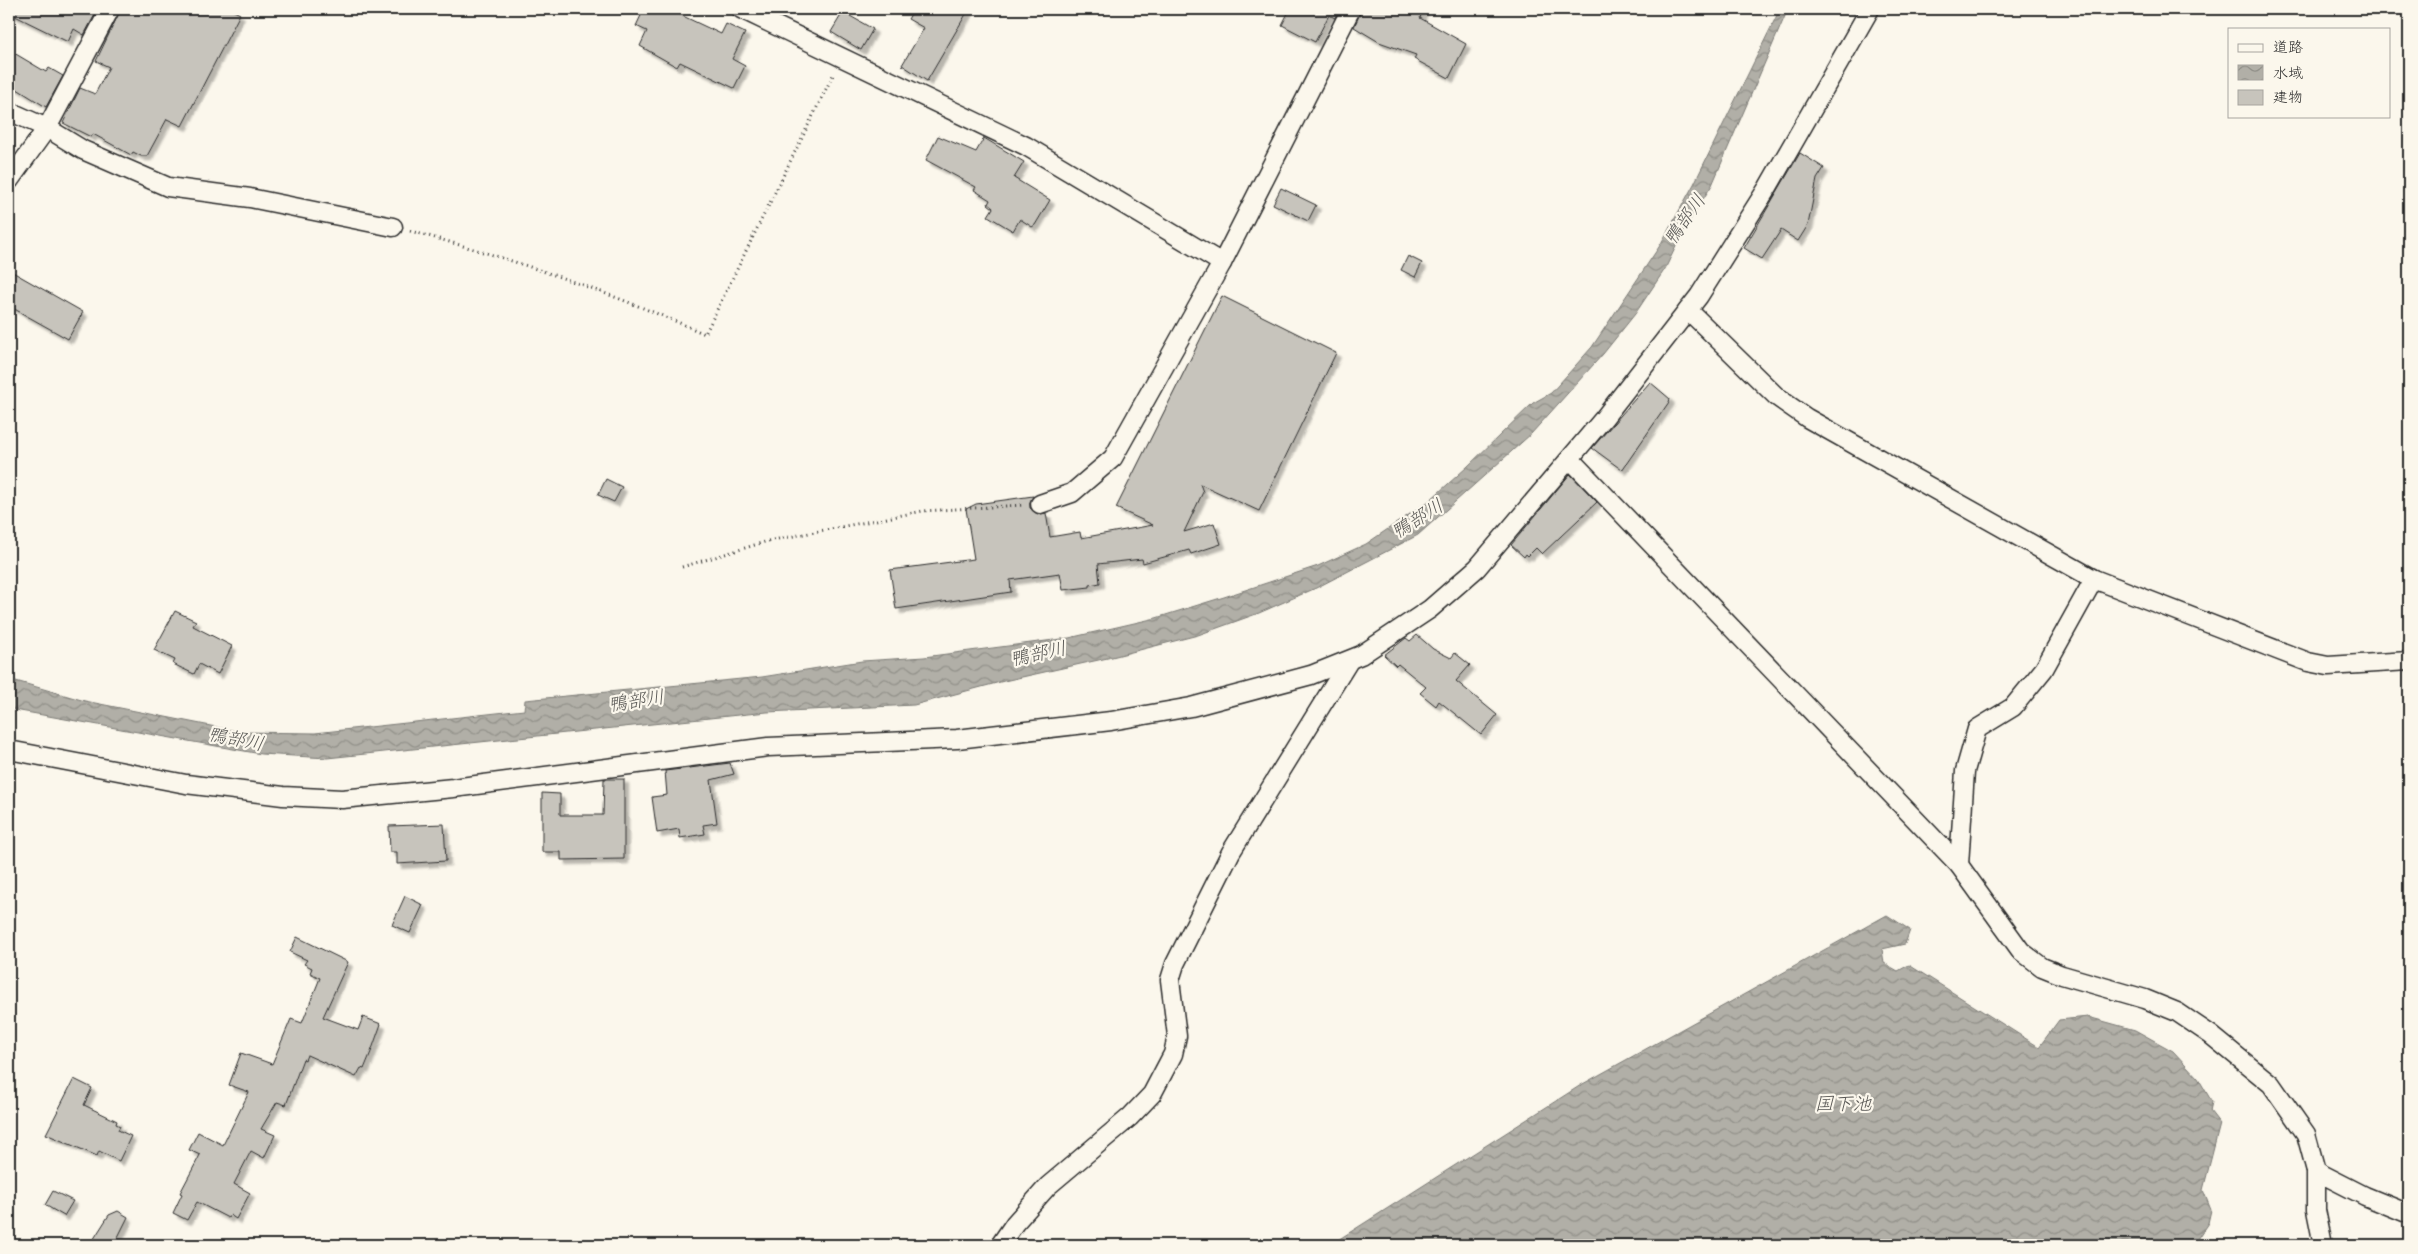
<svg xmlns="http://www.w3.org/2000/svg" width="2418" height="1254" viewBox="0 0 2418 1254" font-family="Itim,'Klee One',sans-serif">
<style>
.water{fill:url(#water-waves);stroke:#7b7a75}
.building{fill:#c7c4bc;stroke:#2b2b2b;filter:url(#shadow)}
.lines{fill:none;stroke-linecap:round;stroke-linejoin:round}
.minor-casing{stroke:#2b2b2b;stroke-width:21}
.path{stroke:#2b2b2b;stroke-width:3;stroke-dasharray:1 4;stroke-linecap:butt}
.minor{stroke:#fbf7ec;stroke-width:18}
.labels{text-anchor:middle;stroke-width:4.5;stroke-linejoin:round;paint-order:stroke}
.water-label{font-size:19px;font-style:italic;fill:#5a5956;stroke:#fbf7ec}
</style>
<defs>
<pattern id="water-waves" width="16" height="10" patternUnits="userSpaceOnUse" patternTransform="scale(1.25)"><rect width="16" height="10" fill="#b1afa7"/><path d="M0 5q4-4 8 0t8 0" fill="none" stroke="#908f88"/></pattern>
<filter id="shadow"><feDropShadow dx="4.5" dy="4.5" stdDeviation="1" flood-color="#0004"/></filter>
</defs>
<rect width="100%" height="100%" fill="#fbf7ec"/>
<filter id="ink" filterUnits="userSpaceOnUse"><feTurbulence type="fractalNoise" baseFrequency=".02" numOctaves="2"/><feDisplacementMap in="SourceGraphic" scale="10" xChannelSelector="R" yChannelSelector="G"/><feConvolveMatrix kernelMatrix="1 2 1 2 8 2 1 2 1" color-interpolation-filters="sRGB"/></filter>
<g filter="url(#ink)">
<g class="water">
<polygon points="1780,9 1788,9 1712,185 1686,226 1665,269 1635,314 1603,354 1531,434 1418,535 1316,588 1259,613 1198,635 1112,657 1004,681 914,705 767,712 327,758 261,754 9,709 9,679 85,701 241,732 315,733 524,710 525,700 762,677 862,661 924,657 1069,638 1156,618 1224,597 1318,566 1366,544 1429,501 1467,467 1533,403 1551,393 1592,347 1659,247 1694,184"/>
<polygon points="1887,915 1910,930 1905,944 1882,949 1884,963 1898,971 1909,965 2039,1047 2059,1020 2088,1017 2135,1030 2173,1051 2198,1078 2212,1102 2210,1111 2220,1124 2203,1190 2211,1210 2208,1223 2193,1245 1330,1245 1581,1085"/>
</g>
<g class="building">
<polygon points="9,9 98,9 84,35 74,29 68,42 9,13"/>
<polygon points="121,9 230,9 240,14 182,126 167,119 147,156 141,156 133,152 131,155 93,134 91,137 63,123 80,88 95,94 109,67 96,61"/>
<polygon points="644,9 668,9 721,34 726,24 745,33 732,59 745,66 734,88 680,62 677,67 640,46 647,31 636,26"/>
<polygon points="914,9 969,9 927,81 902,65 924,28 908,19"/>
<polygon points="1290,9 1339,9 1335,18 1329,15 1315,42 1282,25"/>
<polygon points="1362,9 1423,9 1420,18 1466,44 1449,78 1414,59 1416,55 1379,42 1354,27"/>
<polygon points="843,12 873,29 861,50 831,32"/>
<polygon points="9,50 46,72 49,68 63,76 46,107 9,84"/>
<polygon points="938,136 976,152 984,138 1024,162 1014,178 1050,200 1035,225 1032,227 1020,219 1013,231 988,216 993,208 988,204 990,200 974,190 976,187 926,160"/>
<polygon points="1800,153 1824,168 1817,179 1808,225 1798,241 1781,230 1762,259 1744,248"/>
<polygon points="1281,188 1316,205 1308,221 1273,204"/>
<polygon points="1408,256 1422,263 1415,277 1401,270"/>
<polygon points="9,270 83,312 68,339 9,306"/>
<polygon points="1222,296 1336,353 1259,511 1200,484 1203,492 1184,532 1214,523 1221,544 1191,554 1189,550 1143,563 1142,559 1098,564 1100,583 1090,585 1090,587 1063,590 1060,573 1010,580 1011,592 896,609 890,570 974,559 966,509 976,504 1033,496 1030,502 1030,508 1038,514 1046,513 1050,537 1080,532 1081,538 1153,525 1116,508"/>
<polygon points="1650,382 1670,399 1669,402 1622,470 1592,448"/>
<polygon points="1570,474 1597,502 1542,554 1536,548 1528,556 1526,554 1524,557 1511,545"/>
<polygon points="606,479 622,487 614,502 598,495"/>
<polygon points="175,611 196,621 193,626 232,646 218,674 199,664 194,674 173,664 175,660 154,650"/>
<polygon points="1417,635 1433,649 1451,658 1455,653 1470,665 1456,681 1497,715 1481,735 1439,701 1436,706 1420,693 1426,687 1398,664 1396,666 1384,655 1406,638 1410,641"/>
<polygon points="730,763 734,774 711,780 717,823 703,825 705,834 680,838 679,829 657,833 652,797 667,795 665,771"/>
<polygon points="604,779 624,779 624,859 561,860 561,852 542,852 542,793 560,794 560,815 603,815"/>
<polygon points="444,824 446,861 397,864 397,852 390,852 389,826"/>
<polygon points="405,896 423,905 410,933 392,925"/>
<polygon points="297,937 348,962 323,1017 358,1030 363,1017 381,1024 371,1052 364,1069 361,1068 356,1077 307,1055 305,1060 303,1059 286,1105 277,1102 261,1129 275,1135 264,1158 251,1151 234,1184 250,1193 236,1219 230,1215 228,1218 197,1202 187,1220 173,1213 182,1194 180,1193 200,1155 189,1150 198,1132 223,1145 249,1092 229,1085 241,1053 272,1064 291,1019 302,1023 320,978 310,973 312,968 304,964 307,960 290,952"/>
<polygon points="74,1079 92,1088 84,1105 117,1121 116,1124 120,1126 118,1130 131,1136 119,1161 99,1151 97,1156 46,1134"/>
<polygon points="53,1191 73,1201 64,1216 45,1205"/>
<polygon points="118,1211 128,1217 114,1245 90,1245 109,1215"/>
</g>
<g class="lines">
<g class="minor-casing">
<g id="minor">
<polyline points="741,9 1026,146 1222,263 1351,9"/>
<polyline points="9,111 47,128 83,150 168,187 250,198 393,227"/>
<polyline points="9,181 47,128 110,9"/>
<polyline points="1688,310 1777,397 1807,418 2094,579 2308,662 2328,666 2409,661"/>
<polyline points="1570,459 1959,865 2021,951 2042,967 2062,975 2145,999 2177,1012 2211,1035 2271,1084 2306,1134 2316,1171 2316,1210 2323,1245"/>
<polyline points="1040,504 1072,493 1113,458 1222,263"/>
<polyline points="9,750 186,784 283,796 342,799 453,788 768,747 957,739 1111,721 1191,707 1311,675 1361,655 1430,609 1477,568 1604,418 1699,296 1768,187 1870,9"/>
<polyline points="1959,865 1965,771 1977,729 2013,707 2044,669 2094,579"/>
<polyline points="2316,1171 2365,1196 2409,1214"/>
<polyline points="1000,1245 1015,1223 1048,1186 1130,1117 1152,1094 1173,1054 1177,1036 1170,980 1175,964 1231,852 1349,661"/>
</g>
</g>
<g class="path">
<path d="M 410,231 C 510,258 610,292 705,334 L 834,73"/>
<polyline points="682,567 768,541 923,511 1024,505"/>
</g>
<use href="#minor" class="minor"/>
</g>
</g>
<g class="labels">
<g class="water-label">
<text transform="translate(1684 219) rotate(-55)" y="7">鴨部川</text>
<text transform="translate(1417 518) rotate(-32)" y="7">鴨部川</text>
<text transform="translate(1038 653) rotate(-12)" y="7">鴨部川</text>
<text transform="translate(636 700) rotate(-9)" y="7">鴨部川</text>
<text transform="translate(236 738) rotate(11)" y="7">鴨部川</text>
<text x="1843" y="1110">国下池</text>
</g>
</g>
<rect width="2418" height="1254" fill="none" stroke="#fbf7ec" stroke-width="30"/>
<rect x="15" y="15" width="2388" height="1224" fill="none" stroke="#2b2b2b" stroke-width="2" filter="url(#ink)"/>
<rect x="2228" y="28" width="162" height="90" fill="#fbf7ec" stroke="#a8a59f"/>
<rect x="2238" y="44" width="25" height="8" fill="#fbf7ec" stroke="#a8a59f"/>
<text x="2273" y="52" font-size="15" fill="#2b2b2b">道路</text>
<rect x="2238" y="65" width="25" height="15" fill="url(#water-waves)" stroke="#a8a59f"/>
<text x="2273" y="78" font-size="15" fill="#2b2b2b">水域</text>
<rect x="2238" y="90" width="25" height="15" fill="#c7c4bc" stroke="#a8a59f"/>
<text x="2273" y="102" font-size="15" fill="#2b2b2b">建物</text>
</svg>
